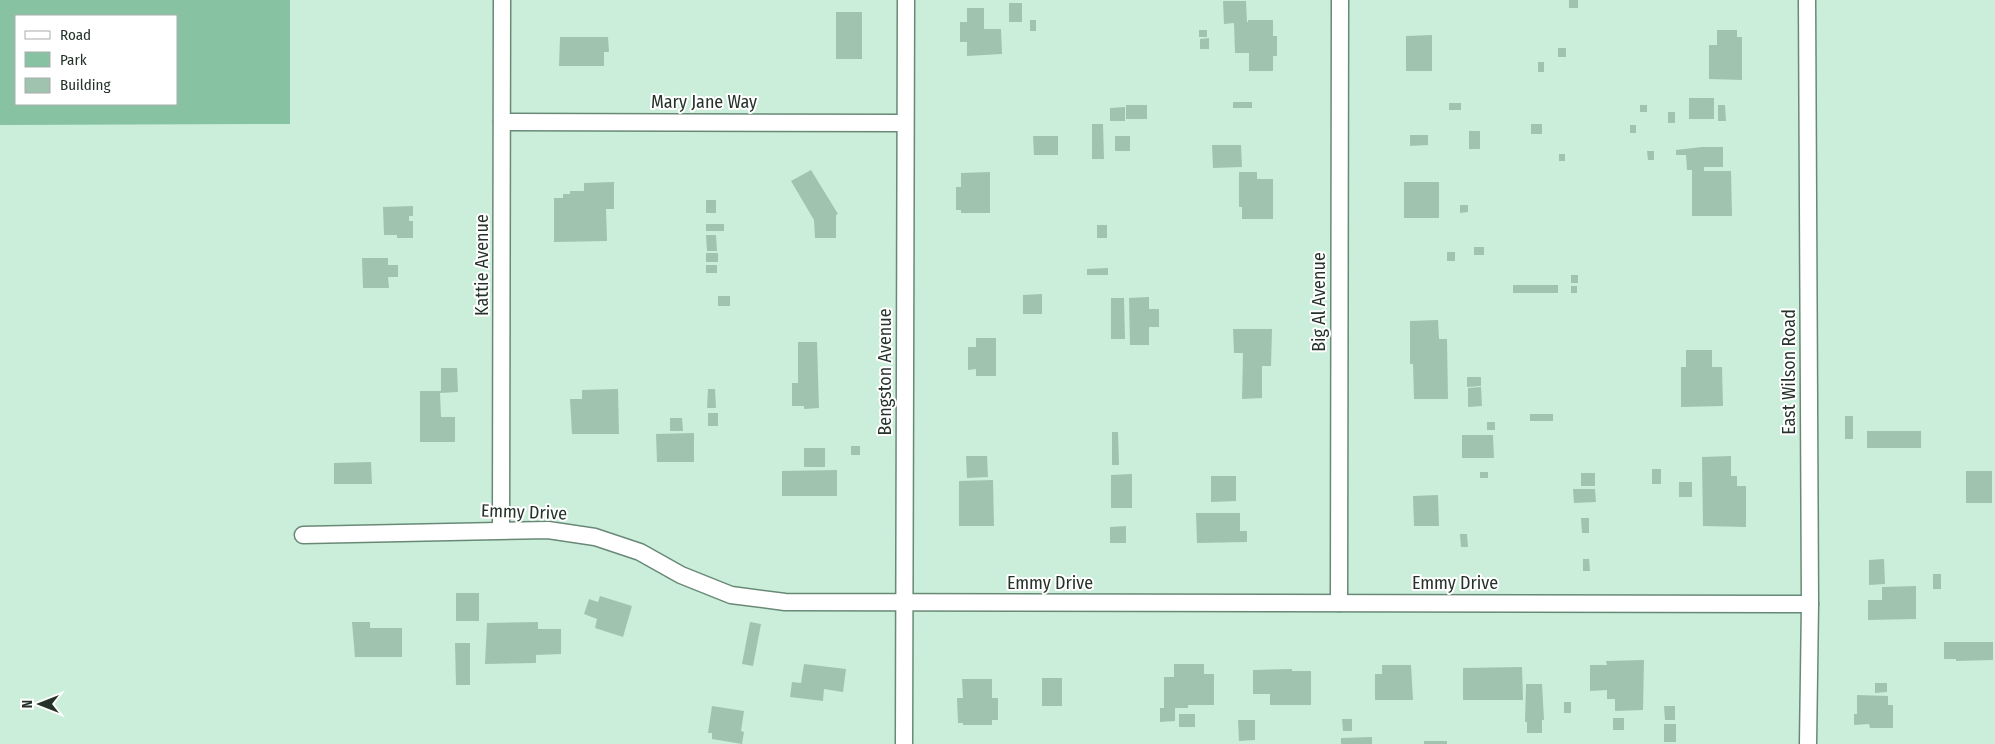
<svg xmlns="http://www.w3.org/2000/svg" width="1995" height="744" viewBox="0 0 1995 744" font-family="'Fira Sans Condensed',sans-serif">
<style>
.green{fill:#87c2a2;fill-rule:evenodd}
.building{fill:#a0c3af}
.lines{fill:none;stroke-linecap:round;stroke-linejoin:round}
.street-casing{stroke:#698977;stroke-width:19}
.street{stroke:#fff;stroke-width:16}
.labels{text-anchor:middle;stroke-width:4;stroke-linejoin:round;paint-order:stroke}
.street-label{font-size:18px;fill:#24322a;stroke:#fff}
</style>
<rect width="100%" height="100%" fill="#cbeeda"/>
<path class="green" d="M 0,0 L 290,0 L 290,124 L 0,125 ZM 16,16 L 176,16 L 176,104 L 16,104 Z"/>
<g class="building">
<rect x="1569" y="0" width="9" height="8"/>
<polygon points="1223,1 1246,1 1247,22 1248,22 1248,20 1273,20 1273,36 1277,36 1277,56 1273,56 1273,71 1249,71 1249,53 1235,53 1234,23 1224,24"/>
<rect x="1009" y="3" width="13" height="19"/>
<polygon points="967,8 984,8 984,29 1001,29 1002,54 967,56 967,42 960,42 960,22 967,22"/>
<rect x="836" y="12" width="26" height="47"/>
<rect x="1030" y="20" width="6" height="11"/>
<rect x="1199" y="30" width="8" height="7"/>
<polygon points="1717,30 1737,30 1737,37 1742,37 1742,80 1709,79 1709,45 1717,45"/>
<polygon points="1432,35 1432,71 1406,71 1406,36"/>
<polygon points="560,37 608,37 609,52 604,52 604,66 559,66"/>
<polygon points="1209,38 1209,49 1200,49 1200,39"/>
<rect x="1558" y="48" width="8" height="9"/>
<rect x="1538" y="62" width="6" height="10"/>
<rect x="1689" y="98" width="25" height="21"/>
<rect x="1233" y="102" width="19" height="6"/>
<rect x="1449" y="103" width="12" height="7"/>
<rect x="1126" y="105" width="21" height="14"/>
<rect x="1640" y="105" width="7" height="7"/>
<polygon points="1718,105 1725,105 1726,121 1718,121"/>
<polygon points="1125,107 1125,121 1110,121 1110,108"/>
<rect x="1668" y="112" width="7" height="11"/>
<polygon points="1092,124 1103,124 1104,159 1092,159"/>
<rect x="1531" y="124" width="11" height="10"/>
<rect x="1630" y="125" width="6" height="8"/>
<rect x="1469" y="131" width="11" height="18"/>
<polygon points="1410,135 1428,135 1428,145 1410,146"/>
<polygon points="1033,136 1058,136 1058,155 1034,155"/>
<rect x="1115" y="136" width="15" height="15"/>
<polygon points="1212,145 1241,145 1242,167 1213,168"/>
<polygon points="1702,147 1723,147 1723,167 1704,167 1704,171 1731,171 1732,216 1692,216 1692,170 1687,170 1686,155 1676,155 1676,150"/>
<polygon points="1647,151 1654,151 1654,160 1648,160"/>
<rect x="1559" y="154" width="6" height="7"/>
<polygon points="811,170 838,214 836,215 836,238 815,238 814,220 791,181"/>
<polygon points="990,172 990,213 961,213 961,210 956,210 956,187 961,187 961,173"/>
<polygon points="1239,172 1257,172 1257,179 1273,179 1273,219 1242,219 1242,207 1239,207"/>
<polygon points="614,182 614,209 606,209 607,241 554,242 554,198 563,198 563,194 570,194 570,191 584,191 584,183"/>
<rect x="1404" y="182" width="35" height="36"/>
<rect x="706" y="200" width="10" height="13"/>
<polygon points="1460,205 1468,205 1468,212 1460,213"/>
<polygon points="413,206 413,216 409,216 409,221 413,221 413,238 397,238 397,235 384,235 383,207"/>
<rect x="706" y="224" width="18" height="7"/>
<rect x="1097" y="225" width="10" height="13"/>
<polygon points="706,235 716,235 717,251 707,251"/>
<rect x="1474" y="247" width="10" height="8"/>
<rect x="1447" y="252" width="8" height="9"/>
<rect x="706" y="253" width="12" height="9"/>
<polygon points="362,258 388,258 388,265 398,265 398,277 388,277 389,288 363,288"/>
<rect x="706" y="265" width="11" height="8"/>
<polygon points="1108,268 1108,275 1087,275 1087,269"/>
<rect x="1571" y="275" width="7" height="8"/>
<rect x="1513" y="285" width="45" height="8"/>
<rect x="1571" y="286" width="6" height="7"/>
<polygon points="1042,294 1042,314 1023,314 1023,295"/>
<rect x="718" y="296" width="12" height="10"/>
<polygon points="1149,297 1149,309 1159,309 1159,327 1149,327 1149,345 1130,345 1129,298"/>
<polygon points="1111,298 1124,298 1125,339 1111,339"/>
<polygon points="1438,320 1439,339 1447,339 1448,399 1414,399 1413,364 1410,364 1410,321"/>
<polygon points="1233,329 1272,329 1271,366 1262,366 1262,398 1242,399 1243,353 1234,353"/>
<polygon points="976,338 996,338 996,376 976,376 976,369 968,370 968,347 976,347"/>
<polygon points="798,342 817,342 819,408 804,409 804,406 792,406 792,383 798,383"/>
<polygon points="1686,350 1712,350 1712,367 1722,367 1723,406 1681,407 1681,367 1686,367"/>
<polygon points="441,368 457,368 458,392 440,393 441,417 455,417 455,442 420,442 420,391 441,391"/>
<polygon points="1467,377 1481,377 1481,386 1467,387"/>
<polygon points="1481,387 1482,406 1468,407 1468,388"/>
<polygon points="618,389 619,434 572,434 570,399 582,399 582,390"/>
<polygon points="708,389 715,389 716,408 707,408"/>
<rect x="708" y="413" width="10" height="13"/>
<rect x="1530" y="414" width="23" height="7"/>
<rect x="1845" y="416" width="8" height="23"/>
<polygon points="670,418 682,418 683,431 670,431"/>
<rect x="1487" y="422" width="8" height="8"/>
<rect x="1867" y="431" width="54" height="17"/>
<polygon points="1112,432 1118,432 1119,465 1112,465"/>
<polygon points="694,433 694,462 657,462 656,434"/>
<polygon points="1462,435 1493,435 1494,458 1462,458"/>
<rect x="851" y="446" width="9" height="9"/>
<rect x="804" y="448" width="21" height="19"/>
<polygon points="966,456 987,456 988,477 967,478"/>
<polygon points="1731,456 1731,476 1737,476 1737,486 1746,486 1746,527 1703,526 1702,457"/>
<polygon points="371,462 372,484 334,484 334,463"/>
<rect x="1652" y="469" width="9" height="15"/>
<polygon points="837,470 837,496 782,496 782,471"/>
<rect x="1966" y="471" width="26" height="32"/>
<rect x="1480" y="472" width="8" height="6"/>
<rect x="1581" y="473" width="14" height="13"/>
<polygon points="1132,474 1132,508 1111,508 1111,475"/>
<polygon points="1211,476 1236,476 1236,501 1211,502"/>
<polygon points="993,480 994,526 959,526 959,481"/>
<rect x="1679" y="482" width="13" height="15"/>
<polygon points="1573,489 1595,489 1596,502 1574,503"/>
<polygon points="1438,495 1439,526 1414,526 1413,496"/>
<polygon points="1196,513 1240,513 1240,531 1247,531 1247,542 1197,543"/>
<polygon points="1581,518 1589,518 1589,533 1582,533"/>
<polygon points="1126,526 1126,543 1110,543 1110,527"/>
<polygon points="1460,534 1467,534 1468,547 1461,547"/>
<polygon points="1583,559 1589,559 1590,571 1583,571"/>
<polygon points="1884,559 1885,584 1869,585 1869,560"/>
<rect x="1933" y="574" width="8" height="15"/>
<polygon points="1916,586 1916,619 1868,620 1868,600 1882,600 1882,587"/>
<rect x="456" y="593" width="23" height="28"/>
<polygon points="600,596 632,606 623,637 595,628 597,619 584,614 589,599 598,602"/>
<polygon points="352,622 370,622 370,628 402,628 402,657 355,657"/>
<polygon points="538,622 538,629 561,629 561,654 536,655 536,663 485,664 487,623"/>
<polygon points="750,622 761,624 753,666 742,664"/>
<polygon points="1944,642 1993,642 1993,660 1956,661 1956,659 1944,659"/>
<polygon points="455,643 470,643 470,685 456,685"/>
<polygon points="1644,660 1643,710 1615,711 1615,699 1607,699 1607,690 1590,691 1590,665 1607,665 1606,661"/>
<polygon points="804,664 846,669 843,692 824,689 823,701 790,697 792,682 801,683"/>
<polygon points="1174,664 1204,664 1204,674 1214,674 1214,705 1188,705 1188,708 1175,708 1175,721 1160,722 1160,708 1164,708 1164,677 1174,677"/>
<polygon points="1382,665 1411,665 1413,700 1375,700 1375,674 1382,674"/>
<polygon points="1522,667 1523,700 1463,700 1463,668"/>
<polygon points="1292,669 1292,671 1311,671 1311,705 1270,705 1270,694 1253,694 1253,670"/>
<rect x="1042" y="678" width="20" height="28"/>
<polygon points="962,679 992,679 992,698 998,698 998,720 992,720 992,725 963,725 963,723 958,723 957,698 963,698"/>
<polygon points="1875,683 1887,683 1887,692 1875,693"/>
<polygon points="1526,684 1542,684 1544,720 1542,720 1542,733 1527,733 1527,722 1525,722"/>
<polygon points="1857,695 1888,696 1888,705 1893,705 1893,728 1870,728 1869,724 1854,725 1854,714 1857,714"/>
<rect x="1564" y="702" width="7" height="11"/>
<polygon points="712,706 744,711 741,731 744,732 742,744 712,739 712,733 708,733"/>
<polygon points="1664,706 1675,706 1675,720 1665,720"/>
<rect x="1179" y="714" width="16" height="13"/>
<rect x="1613" y="718" width="11" height="12"/>
<polygon points="1342,719 1352,719 1352,731 1343,731"/>
<polygon points="1238,720 1255,720 1255,740 1239,741"/>
<rect x="1664" y="724" width="12" height="18"/>
<polygon points="1372,737 1372,744 1341,744 1341,738"/>
<rect x="1424" y="741" width="23" height="3"/>
</g>
<g class="lines">
<g class="street-casing">
<g id="street">
<polyline points="1807,0 1810,604 1808,744"/>
<polyline points="502,122 905,123"/>
<polyline points="501,530 502,0"/>
<polyline points="303,535 548,530 595,537 640,552 681,575 731,595 785,602 1810,604"/>
<polyline points="1339,603 1340,0"/>
<polyline points="904,744 906,0"/>
</g>
</g>
<use href="#street" class="street"/>
</g>
<g class="labels">
<g class="street-label">
<text x="704" y="108">Mary Jane Way</text>
<text transform="translate(482 265) rotate(-90)" y="6">Kattie Avenue</text>
<text transform="translate(1319 302) rotate(-90)" y="6">Big Al Avenue</text>
<text transform="translate(885 372) rotate(-90)" y="6">Bengston Avenue</text>
<text transform="translate(1789 372) rotate(-90)" y="6">East Wilson Road</text>
<text transform="translate(524 512) rotate(2)" y="6">Emmy Drive</text>
<text x="1050" y="589">Emmy Drive</text>
<text x="1455" y="589">Emmy Drive</text>
</g>
</g>
<rect x="15" y="15" width="162" height="90" fill="#ffffff" stroke="#a7adaa"/>
<rect x="25" y="31" width="25" height="8" fill="#ffffff" stroke="#a7adaa"/>
<text x="60" y="40" font-size="15" fill="#24322a">Road</text>
<rect x="25" y="52" width="25" height="15" fill="#87c2a2" stroke="#a7adaa"/>
<text x="60" y="65" font-size="15" fill="#24322a">Park</text>
<rect x="25" y="78" width="25" height="15" fill="#a0c3af" stroke="#a7adaa"/>
<text x="60" y="90" font-size="15" fill="#24322a">Building</text>
<g transform="translate(40 704) rotate(270)" stroke="#ffffff" stroke-width="4" paint-order="stroke">
<path d="M0-4L9 19L0 12L-9 19Z" fill="#24322a"/>
<text y="-8" font-size="14" font-weight="bold" text-anchor="middle" fill="#24322a">N</text>
</g>
</svg>
